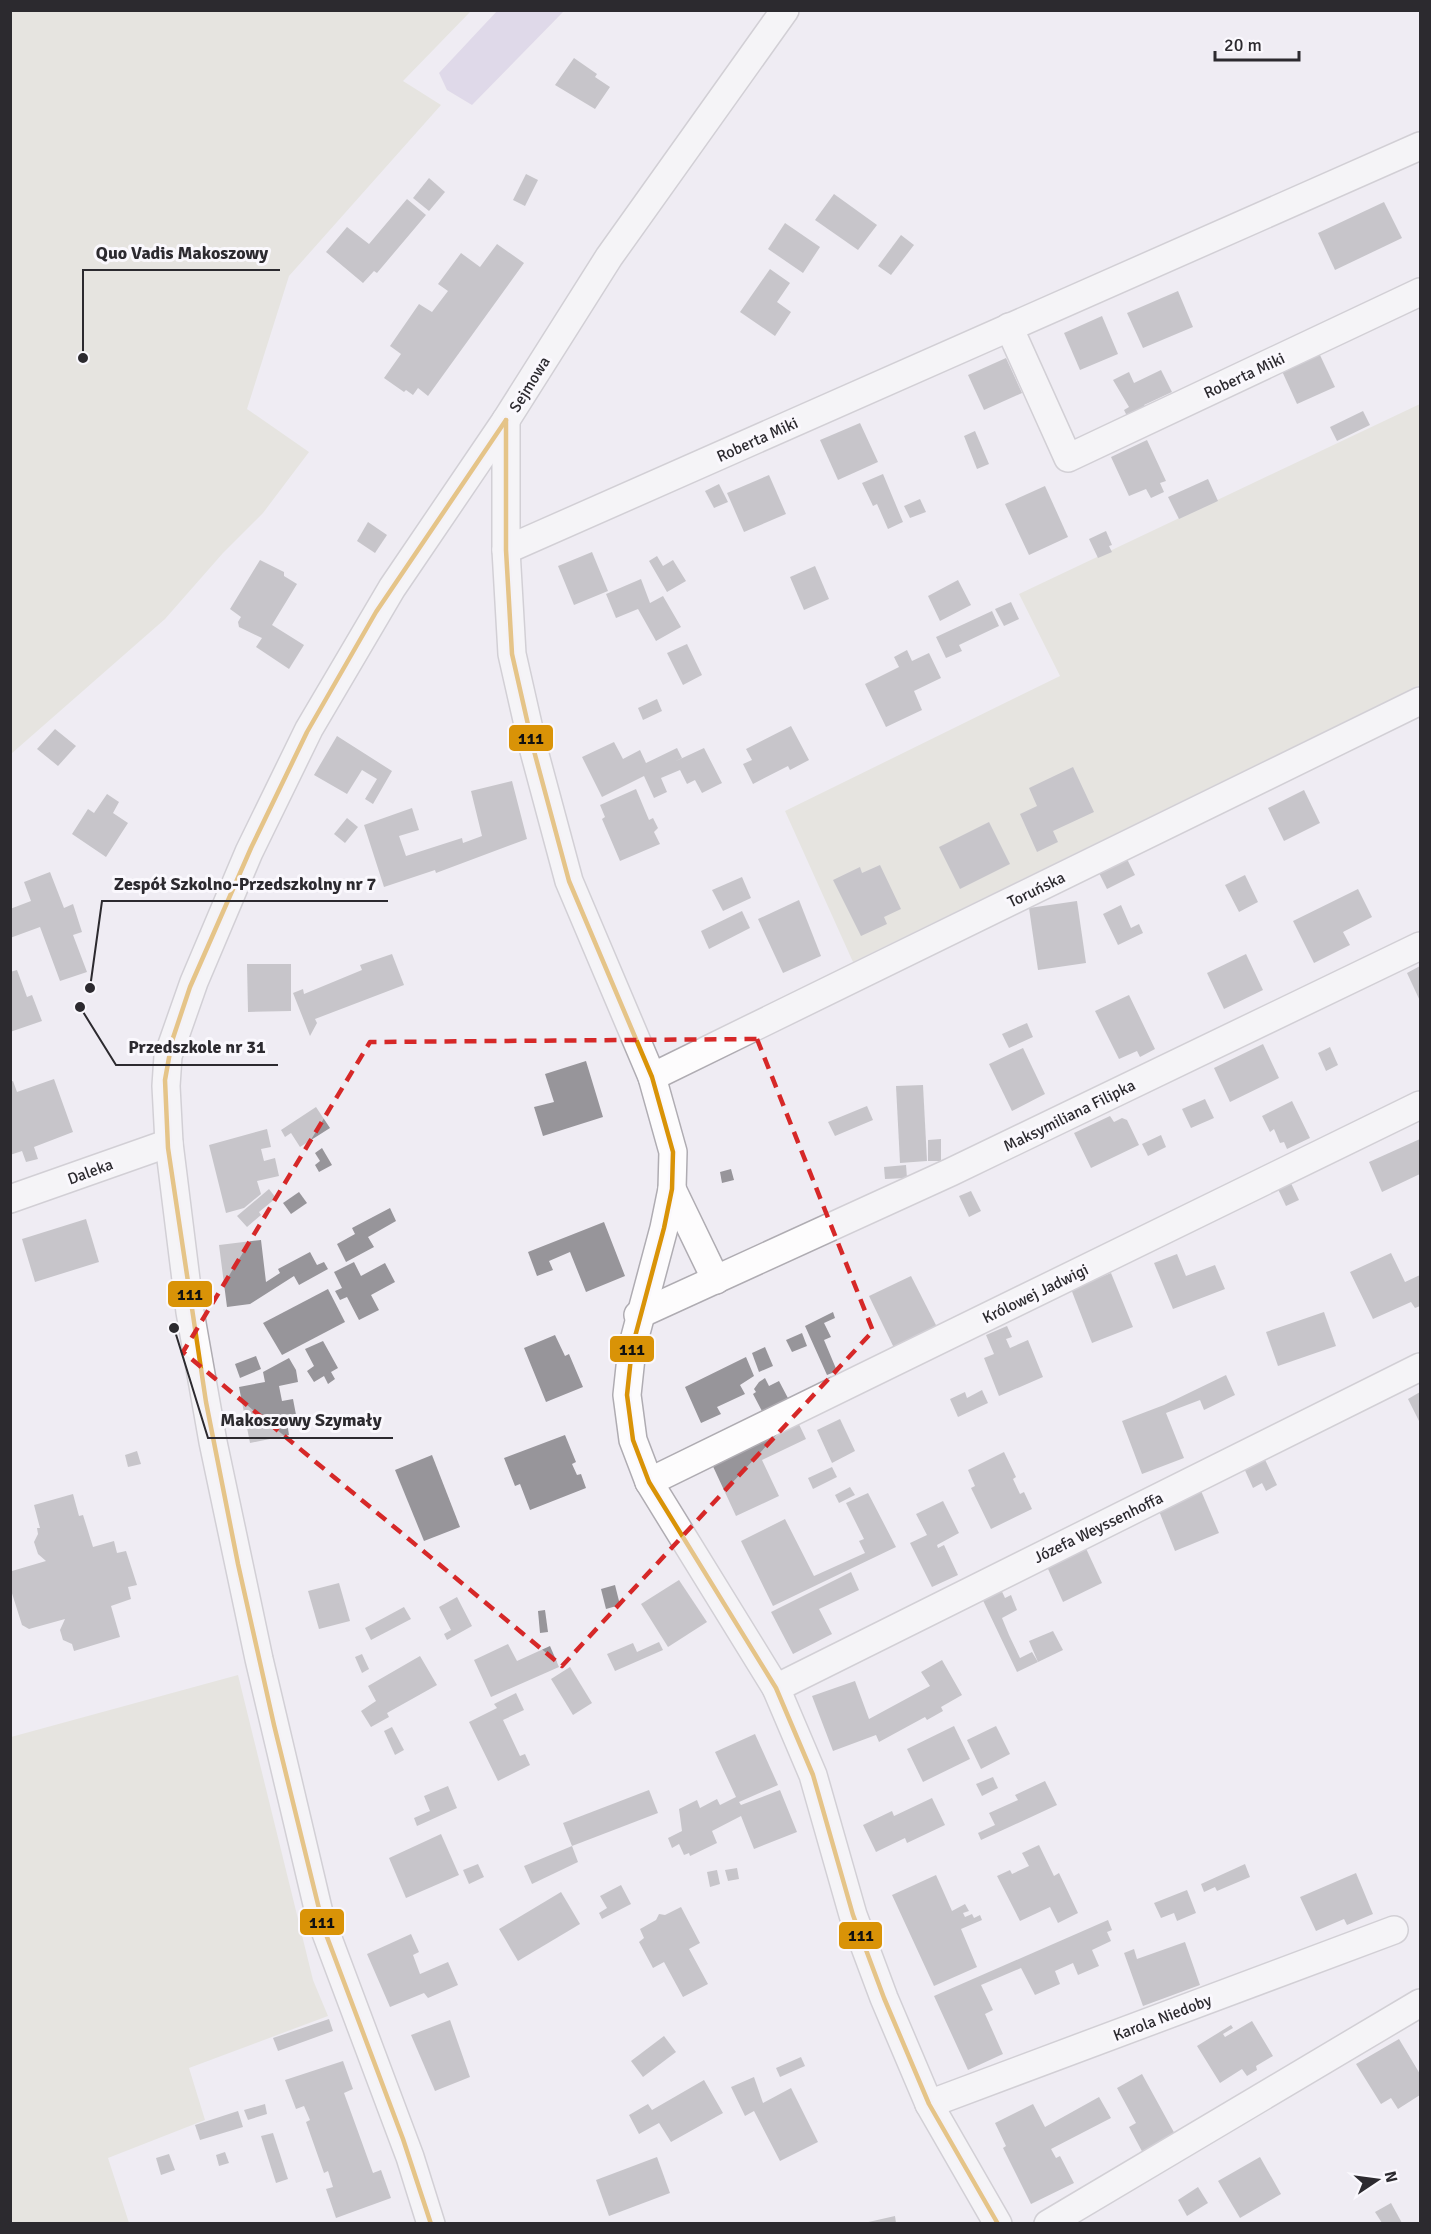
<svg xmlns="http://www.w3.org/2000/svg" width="1431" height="2234" viewBox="0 0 1431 2234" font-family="Signika,sans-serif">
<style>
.green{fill:#dbd9cb}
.water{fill:#cdc1dd}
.building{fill:#97959a}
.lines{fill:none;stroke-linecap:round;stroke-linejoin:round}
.minor-casing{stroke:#afacb2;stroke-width:30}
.minor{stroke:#fdfcfd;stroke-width:27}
.bus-1-casing{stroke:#faf8fd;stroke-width:9}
.bus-1{stroke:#d99307;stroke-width:4.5}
.marked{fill:none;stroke:#d62828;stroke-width:4.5;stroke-dasharray:12 8;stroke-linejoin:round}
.labels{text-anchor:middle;stroke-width:6;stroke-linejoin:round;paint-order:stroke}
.street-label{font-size:16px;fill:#2c2a2f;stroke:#faf8fd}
.leader{fill:none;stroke:#2c2a2f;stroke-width:2}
.callout-dot{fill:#2c2a2f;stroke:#faf8fd;stroke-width:2}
.callout-label{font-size:18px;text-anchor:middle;font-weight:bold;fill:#2c2a2f;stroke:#faf8fd;stroke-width:6;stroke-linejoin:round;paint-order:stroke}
.line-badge{stroke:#faf8fd;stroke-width:2}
.pale-badge-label{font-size:16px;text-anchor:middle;font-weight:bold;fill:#111}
</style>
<rect width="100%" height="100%" fill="#efecf3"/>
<g class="green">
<polygon points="11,10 471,11 403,81 441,105 289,276 247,409 309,452 263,513 223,553 165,619 11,754"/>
<polygon points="1420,404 1420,685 853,962 785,811 1060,676 1019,594"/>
<polygon points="238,1675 313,1980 328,2016 189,2068 205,2120 108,2158 129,2223 11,2223 11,1737"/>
</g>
<polygon class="water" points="498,10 564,11 472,105 447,90 439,73"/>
<g class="building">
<polygon points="574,58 597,74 595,77 610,87 595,109 555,85"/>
<polygon points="526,174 538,180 525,206 513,200"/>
<polygon points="429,178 445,192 429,211 413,198"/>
<polygon points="834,194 877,225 858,250 815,220"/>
<polygon points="407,199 426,215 377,273 374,271 363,283 326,252 347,227 369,244"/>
<polygon points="1384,202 1402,238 1335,270 1318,233"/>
<polygon points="785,223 820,247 803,273 768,249"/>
<polygon points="901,235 914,245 891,275 878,266"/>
<polygon points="497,244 524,263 428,396 418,388 413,395 406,390 404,392 384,378 401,354 390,346 419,304 432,312 448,291 438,284 461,253 480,267"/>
<polygon points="770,269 790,283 777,302 791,312 775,336 740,312"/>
<polygon points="1178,291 1193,327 1143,348 1127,313"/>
<polygon points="1102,316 1118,354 1080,370 1064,333"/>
<polygon points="1319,353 1335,387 1297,404 1281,369"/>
<polygon points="1006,358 1022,393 984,410 968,375"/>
<polygon points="1161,370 1172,392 1144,405 1147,409 1128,418 1124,410 1129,407 1113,380 1129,372 1134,383"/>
<polygon points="1363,411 1370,425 1337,441 1330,427"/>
<polygon points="860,423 878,462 838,480 820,440"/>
<polygon points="975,431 989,464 977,469 964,436"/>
<polygon points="1147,440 1166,481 1160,483 1164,492 1151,498 1146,489 1129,496 1111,457"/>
<polygon points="883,474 903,522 888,529 877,504 873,506 862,483"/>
<polygon points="769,475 786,514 744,532 727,493"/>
<polygon points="1208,479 1218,501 1179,519 1168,497"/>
<polygon points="719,484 728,502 714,508 705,491"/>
<polygon points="1045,486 1068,537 1029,555 1005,504"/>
<polygon points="920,499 926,512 910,518 904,506"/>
<polygon points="368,522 387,535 375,553 357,541"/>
<polygon points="1106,531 1112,545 1109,546 1112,552 1098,558 1089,539"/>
<polygon points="592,552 608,591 574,605 558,566"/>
<polygon points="657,556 663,566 673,560 686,581 667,592 649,561"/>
<polygon points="260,560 284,572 284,576 297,584 272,625 304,645 289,669 256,647 262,638 239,627 238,622 241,617 230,609"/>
<polygon points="815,566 829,599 804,610 790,577"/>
<polygon points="641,579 650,603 663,596 681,627 656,641 638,609 616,618 606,594"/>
<polygon points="958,580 971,605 940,621 928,596"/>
<polygon points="1011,602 1019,619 1004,626 995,609"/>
<polygon points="992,611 999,626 959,645 962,651 946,658 936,637"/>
<polygon points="687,644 702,675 683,685 667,653"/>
<polygon points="907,650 912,661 929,653 941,678 914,691 922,710 886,727 865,684 899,667 894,657"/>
<polygon points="657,699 662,711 643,720 638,708"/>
<polygon points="791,726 809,760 790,770 788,766 753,784 743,764 752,760 746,749"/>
<polygon points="55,729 76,746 58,766 37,749"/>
<polygon points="337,736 392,771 373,804 365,799 377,779 362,770 347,794 314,775"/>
<polygon points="614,742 623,759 640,750 646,763 677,748 682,758 676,761 704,748 722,783 702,793 695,780 687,784 680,770 661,778 667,792 654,798 644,776 602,797 582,757"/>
<polygon points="1073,767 1094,812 1053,831 1058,842 1037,852 1020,814 1037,806 1029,788"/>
<polygon points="512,781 527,839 436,873 435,870 384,887 364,825 412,808 419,830 399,836 406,856 462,838 463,843 482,836 471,791"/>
<polygon points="636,789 649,820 653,818 658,828 654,832 660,844 620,861 602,819 605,817 600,805"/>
<polygon points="1304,790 1320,823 1284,841 1268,808"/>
<polygon points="107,794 119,802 113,813 128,823 106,857 72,834 88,809 94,813"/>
<polygon points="347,818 358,827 345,843 334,834"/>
<polygon points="989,822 1010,864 960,889 939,847"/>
<polygon points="1127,859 1135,875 1107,889 1099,873"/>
<polygon points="880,865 901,909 884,917 887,924 861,936 833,880 860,867 862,873"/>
<polygon points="50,872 64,908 73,904 82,932 73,935 87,972 60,981 40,927 10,938 10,909 31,901 24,882"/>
<polygon points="1245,875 1258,902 1239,912 1225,885"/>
<polygon points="742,877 751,898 723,911 712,890"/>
<polygon points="1358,889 1372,917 1343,932 1350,945 1314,963 1293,921"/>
<polygon points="799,900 821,956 783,973 758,919"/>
<polygon points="1077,901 1086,963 1038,970 1029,908"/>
<polygon points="1121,905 1131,928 1139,924 1143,933 1118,945 1103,914"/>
<polygon points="742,911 750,928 709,949 701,931"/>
<polygon points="392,954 404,985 315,1019 317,1023 310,1036 293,993 303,989 304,994 362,970 360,965"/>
<polygon points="1246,954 1263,990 1224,1009 1207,973"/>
<polygon points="247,964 291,964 291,1011 248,1012"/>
<polygon points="1420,966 1420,1001 1407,973"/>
<polygon points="17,970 27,997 32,995 42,1021 10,1032 10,972"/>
<polygon points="1129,995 1155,1049 1140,1057 1137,1051 1119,1059 1095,1011"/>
<polygon points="1027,1023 1033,1037 1009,1048 1002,1034"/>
<polygon points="1263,1044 1279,1078 1230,1102 1214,1068"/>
<polygon points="1330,1047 1338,1065 1326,1071 1318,1053"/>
<polygon points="1023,1048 1045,1094 1012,1111 989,1064"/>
<polygon points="586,1061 603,1117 543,1136 534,1107 554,1102 545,1074"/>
<polygon points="54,1079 73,1132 34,1147 38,1159 26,1162 22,1151 10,1155 10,1082 13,1081 17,1092"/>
<polygon points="923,1085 927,1161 900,1163 896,1086"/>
<polygon points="1205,1099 1214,1118 1191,1128 1182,1109"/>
<polygon points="1292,1101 1310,1138 1287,1149 1284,1142 1280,1143 1274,1129 1270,1132 1262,1116"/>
<polygon points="867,1106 873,1120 835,1136 828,1122"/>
<polygon points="316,1107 330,1128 300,1147 291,1133 285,1137 281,1130"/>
<polygon points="1110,1116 1114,1122 1122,1118 1127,1120 1139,1145 1091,1168 1074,1133"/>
<polygon points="267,1129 271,1147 261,1149 264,1161 275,1158 279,1176 257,1181 261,1194 244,1208 226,1213 209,1145"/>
<polygon points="1161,1135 1166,1147 1148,1156 1142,1144"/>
<polygon points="941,1139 941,1161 928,1161 928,1140"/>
<polygon points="1420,1139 1420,1174 1382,1192 1369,1162"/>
<polygon points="322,1148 332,1165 319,1172 315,1165 320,1161 315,1153"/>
<polygon points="906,1165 907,1178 885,1179 884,1167"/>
<polygon points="731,1169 734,1180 722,1183 720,1172"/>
<polygon points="1289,1179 1299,1200 1286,1206 1276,1185"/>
<polygon points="269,1189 276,1198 259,1212 261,1215 247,1227 237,1216"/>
<polygon points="971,1191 981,1211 969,1217 959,1196"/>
<polygon points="299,1192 307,1203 291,1214 283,1203"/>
<polygon points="390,1208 396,1221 368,1237 374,1247 346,1262 337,1244 355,1234 352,1228"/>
<polygon points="86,1219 99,1262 35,1282 22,1239"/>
<polygon points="604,1222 625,1276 586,1292 570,1252 549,1261 553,1270 537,1276 528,1252"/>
<polygon points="261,1240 266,1282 280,1273 278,1269 310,1252 317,1265 324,1262 328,1269 299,1285 294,1276 250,1304 227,1307 219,1245"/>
<polygon points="1391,1253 1405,1282 1420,1275 1420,1306 1415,1308 1411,1302 1373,1319 1350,1272"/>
<polygon points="1177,1254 1186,1276 1215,1265 1225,1289 1173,1309 1154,1263"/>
<polygon points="354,1262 361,1276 385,1263 395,1282 371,1295 379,1310 359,1320 347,1297 340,1300 335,1291 342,1288 334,1272"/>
<polygon points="1111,1273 1133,1327 1092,1343 1071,1289"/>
<polygon points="911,1276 938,1329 895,1350 869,1296"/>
<polygon points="328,1289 345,1322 282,1355 263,1323"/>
<polygon points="833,1312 835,1318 824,1323 831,1337 824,1340 837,1371 827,1375 805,1326"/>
<polygon points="1324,1312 1336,1346 1278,1366 1266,1332"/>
<polygon points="1007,1326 1012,1337 1006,1339 1010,1348 1028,1340 1043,1377 999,1396 984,1358 994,1354 986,1335"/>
<polygon points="802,1333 807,1346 792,1352 786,1340"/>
<polygon points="555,1335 565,1356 569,1354 583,1387 546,1402 524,1348"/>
<polygon points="323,1341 338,1368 331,1372 335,1379 328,1384 324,1376 314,1382 307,1371 314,1366 305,1349"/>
<polygon points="765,1347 773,1366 759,1372 752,1353"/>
<polygon points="256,1356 261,1369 240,1378 235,1364"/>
<polygon points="746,1357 754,1376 740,1385 745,1394 717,1407 721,1414 701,1423 685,1387"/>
<polygon points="289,1358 296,1370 298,1382 279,1386 282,1401 293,1399 297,1420 287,1422 289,1435 250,1443 239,1387 265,1382 263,1372"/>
<polygon points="1226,1375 1235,1395 1204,1410 1200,1400 1166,1413 1184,1458 1142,1474 1122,1421 1164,1405"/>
<polygon points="765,1378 769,1386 779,1381 790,1402 764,1415 753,1394 756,1392 754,1389 759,1382"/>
<polygon points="982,1390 988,1403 958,1417 950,1399 965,1392 967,1398"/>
<polygon points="1420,1392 1420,1423 1408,1399"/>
<polygon points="796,1418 806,1439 762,1460 779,1496 736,1516 710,1460"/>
<polygon points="840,1419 855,1451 832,1463 817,1430"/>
<polygon points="565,1435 576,1462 572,1464 577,1475 581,1474 586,1488 530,1510 520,1484 515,1486 504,1458"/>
<polygon points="1259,1447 1277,1485 1266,1491 1262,1483 1253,1488 1243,1466"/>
<polygon points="137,1451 141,1464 128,1467 125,1455"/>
<polygon points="1004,1452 1016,1477 1013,1479 1020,1494 1024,1492 1032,1509 991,1529 971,1488 975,1486 968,1470"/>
<polygon points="432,1455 460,1527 424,1541 395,1470"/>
<polygon points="832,1467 837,1477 813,1489 808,1478"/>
<polygon points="1196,1479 1219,1533 1175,1551 1153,1496"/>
<polygon points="850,1487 855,1495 839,1503 835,1495"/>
<polygon points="868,1493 896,1547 773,1606 741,1541 785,1519 814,1576 865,1553 859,1541 864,1539 846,1503"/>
<polygon points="73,1494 79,1516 83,1515 93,1547 114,1541 117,1553 126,1551 137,1585 128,1587 131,1599 111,1606 120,1637 74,1651 72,1644 63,1640 60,1630 65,1619 29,1629 22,1625 10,1587 12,1571 46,1561 38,1554 34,1542 38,1534 37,1528 40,1528 34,1505"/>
<polygon points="943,1501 959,1533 937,1545 938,1548 944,1545 958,1575 932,1587 910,1543 927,1535 916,1514"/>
<polygon points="1083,1542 1102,1583 1063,1602 1044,1560"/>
<polygon points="851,1572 859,1590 819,1609 832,1634 793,1654 771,1612"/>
<polygon points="679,1580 707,1622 668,1647 641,1604"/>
<polygon points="339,1583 350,1621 319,1629 308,1591"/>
<polygon points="998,1583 1005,1598 1011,1595 1017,1610 1002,1618 1009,1635 1020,1658 1032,1652 1038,1662 1017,1672 979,1592"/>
<polygon points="615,1585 620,1605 606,1609 601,1589"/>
<polygon points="457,1597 472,1626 447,1640 444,1634 451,1630 439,1607"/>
<polygon points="404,1607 411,1619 371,1640 365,1628"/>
<polygon points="545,1610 548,1632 540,1633 538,1611"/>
<polygon points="1053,1631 1063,1650 1038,1662 1029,1641"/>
<polygon points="659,1642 663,1650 615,1671 607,1654 633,1643 637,1652"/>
<polygon points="508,1644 517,1661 550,1646 559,1667 491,1697 474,1660"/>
<polygon points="362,1654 369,1669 362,1673 355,1657"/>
<polygon points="420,1656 437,1685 387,1713 389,1717 371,1727 361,1711 376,1701 368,1686"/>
<polygon points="942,1660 962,1695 941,1707 943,1711 927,1720 925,1717 879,1742 876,1735 833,1751 812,1696 855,1681 869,1719 930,1686 921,1672"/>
<polygon points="570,1667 592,1703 573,1715 551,1679"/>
<polygon points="516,1693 524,1710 503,1720 520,1756 525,1754 530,1765 498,1781 469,1722 497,1708 494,1704"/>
<polygon points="954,1726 970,1759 923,1782 907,1749"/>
<polygon points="996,1726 1010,1754 981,1769 967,1740"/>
<polygon points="392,1727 404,1750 395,1755 384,1731"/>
<polygon points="755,1734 778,1785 739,1802 741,1805 780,1790 797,1832 754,1849 741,1816 712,1831 717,1843 690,1856 689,1853 684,1855 679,1844 672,1848 668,1838 682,1831 679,1809 697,1800 700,1808 717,1799 720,1805 736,1797 715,1752"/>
<polygon points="993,1777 998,1788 982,1796 976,1784"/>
<polygon points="1045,1781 1057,1805 981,1840 978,1833 995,1825 989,1813 1018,1800 1015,1795"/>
<polygon points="448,1786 457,1808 417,1826 414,1818 430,1811 424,1796"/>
<polygon points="649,1790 658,1813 572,1846 563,1823"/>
<polygon points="932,1798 945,1825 907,1843 905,1838 876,1852 863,1825 892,1811 894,1816"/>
<polygon points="441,1834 459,1875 406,1898 389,1858"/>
<polygon points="1039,1845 1054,1876 1059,1873 1078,1913 1058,1923 1050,1907 1020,1921 997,1876 1010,1870 1012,1874 1029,1866 1022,1853"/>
<polygon points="572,1846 578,1862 532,1884 524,1866"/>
<polygon points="478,1864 484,1877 469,1884 463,1870"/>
<polygon points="1245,1864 1250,1877 1217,1891 1215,1887 1204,1892 1201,1884"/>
<polygon points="737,1868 739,1879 728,1881 725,1870"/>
<polygon points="717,1870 720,1884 710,1887 707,1872"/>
<polygon points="1356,1873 1373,1914 1347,1925 1344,1919 1316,1931 1300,1897"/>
<polygon points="936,1875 952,1911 965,1904 969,1911 963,1913 965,1917 972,1914 974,1918 980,1915 982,1920 961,1929 977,1967 934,1986 892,1895"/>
<polygon points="621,1885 631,1904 602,1919 599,1913 607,1908 600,1896"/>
<polygon points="1187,1890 1196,1913 1177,1921 1174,1913 1161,1918 1154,1903"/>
<polygon points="561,1892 580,1924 518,1961 499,1929"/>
<polygon points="681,1907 700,1943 689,1949 708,1984 683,1997 664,1962 653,1968 639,1942 644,1938 640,1929 656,1920 659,1914 665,1915"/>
<polygon points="1108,1920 1112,1930 1107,1932 1111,1941 1092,1950 1099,1966 1078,1975 1073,1963 1055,1971 1060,1984 1035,1995 1021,1968 981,1985 993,2010 985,2014 1003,2054 968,2070 934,1996"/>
<polygon points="411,1934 419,1952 413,1955 420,1974 448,1962 458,1985 428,1998 424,1993 390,2007 367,1954"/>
<polygon points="1185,1942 1200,1985 1143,2006 1124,1953 1134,1949 1137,1959"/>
<polygon points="329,2019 333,2031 278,2051 273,2038"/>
<polygon points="450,2020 470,2077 435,2091 411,2035"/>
<polygon points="1252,2021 1273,2056 1256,2066 1257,2070 1247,2076 1242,2069 1220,2083 1197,2046 1231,2025 1233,2028 1223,2034 1225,2037"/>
<polygon points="664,2036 676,2052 643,2077 631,2061"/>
<polygon points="1399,2039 1420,2074 1420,2095 1398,2109 1391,2098 1381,2104 1356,2064"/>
<polygon points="801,2057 805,2066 780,2077 776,2068"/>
<polygon points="343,2061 353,2089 344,2093 373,2173 381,2170 391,2198 336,2218 326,2189 333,2187 328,2171 324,2173 306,2122 310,2120 304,2106 296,2109 285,2080"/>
<polygon points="1142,2074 1176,2136 1144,2155 1129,2127 1136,2123 1117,2088"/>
<polygon points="754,2077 763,2103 791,2088 818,2142 780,2161 754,2111 745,2116 731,2087"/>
<polygon points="704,2080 723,2113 671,2142 659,2123 639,2134 629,2115 648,2104 652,2110"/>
<polygon points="1099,2097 1111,2118 1051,2149 1056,2158 1060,2156 1074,2183 1031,2204 1003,2148 1006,2146 995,2123 1033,2104 1045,2127"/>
<polygon points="265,2104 267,2114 248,2120 244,2110"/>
<polygon points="238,2111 243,2127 200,2140 195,2125"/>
<polygon points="273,2133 288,2179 276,2183 261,2136"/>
<polygon points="225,2152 229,2163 219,2166 216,2155"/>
<polygon points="169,2154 175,2170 161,2175 156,2158"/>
<polygon points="657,2157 670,2193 609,2216 596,2180"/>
<polygon points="1260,2157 1281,2194 1240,2218 1218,2181"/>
<polygon points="1198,2187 1208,2203 1187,2216 1178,2200"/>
<polygon points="1391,2203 1402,2223 1382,2223 1375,2212"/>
<polygon points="895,2216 896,2223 864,2223"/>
</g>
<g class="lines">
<g class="minor-casing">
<g id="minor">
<polyline points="1009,327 1068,458 1420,292"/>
<polyline points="506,420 506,550 512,654 534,751 569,881 652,1077 673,1152 672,1189 664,1228 632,1348 627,1395 633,1440 649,1482 776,1688 813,1775 853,1915 884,1998 929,2104 998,2224"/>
<polyline points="506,550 1420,146"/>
<polyline points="652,1077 1420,701"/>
<polyline points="672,1189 716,1280"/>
<polyline points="10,1199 169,1143"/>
<polyline points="638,1315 951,1172 1420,946"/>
<polyline points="649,1482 1420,1105"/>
<polyline points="776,1688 1420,1367"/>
<polyline points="929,2104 1394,1930"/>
<polyline points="431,2224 410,2157 320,1917 259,1659 213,1442 190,1312 169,1143 166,1086 168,1056 194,982 249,852 309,729 392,588 506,420 609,257 785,10"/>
<polyline points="1048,2224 1420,2003"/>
</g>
</g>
<use href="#minor" class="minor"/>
<g class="bus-1-casing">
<g id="bus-1">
<polyline points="506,420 506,550 512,654 534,751 569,881 652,1077 673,1152 672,1189 664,1228 632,1348 627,1395 633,1440 649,1482 776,1688 813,1775 853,1915 884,1998 929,2104 998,2224"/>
<polyline points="431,2224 403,2139 324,1929 274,1725 238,1564 206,1402 168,1148 165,1080 172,1041 190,987 251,848 307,732 376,612 506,420"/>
</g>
</g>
<use href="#bus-1" class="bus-1"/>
</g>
<path d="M0 0H1431V2234H0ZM 757,1039 L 873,1331 L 562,1666 L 183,1352 L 370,1042 Z" fill="#efecf3" fill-opacity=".55" fill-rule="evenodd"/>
<path class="marked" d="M 757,1039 L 873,1331 L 562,1666 L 183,1352 L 370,1042 Z"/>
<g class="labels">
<g class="street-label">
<text transform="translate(1244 375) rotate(-25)" y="6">Roberta Miki</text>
<text transform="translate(529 384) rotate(-58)" y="6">Sejmowa</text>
<text transform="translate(757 439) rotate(-24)" y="6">Roberta Miki</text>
<text transform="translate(1036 889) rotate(-26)" y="6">Toruńska</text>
<text transform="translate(1069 1115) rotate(-26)" y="6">Maksymiliana Filipka</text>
<text transform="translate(90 1171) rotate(-20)" y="6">Daleka</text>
<text transform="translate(1035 1293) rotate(-26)" y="6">Królowej Jadwigi</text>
<text transform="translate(1098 1527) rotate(-26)" y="6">Józefa Weyssenhoffa</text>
<text transform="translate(1162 2017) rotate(-21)" y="6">Karola Niedoby</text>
</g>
</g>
<path class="leader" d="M83 358L83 270H280M90 988L102 901H388M80 1007L116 1065H278M174 1328L208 1438H393"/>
<g class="callout-dot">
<circle cx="83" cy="358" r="6"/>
<circle cx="90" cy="988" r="6"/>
<circle cx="80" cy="1007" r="6"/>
<circle cx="174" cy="1328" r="6"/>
</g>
<g class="callout-label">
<text x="182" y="259">Quo Vadis Makoszowy</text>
<text x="245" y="890">Zespół Szkolno-Przedszkolny nr 7</text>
<text x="197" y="1053">Przedszkole nr 31</text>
<text x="301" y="1426">Makoszowy Szymały</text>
</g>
<g class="line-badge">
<rect x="508" y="724" width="46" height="28" rx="6" fill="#d99307"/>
<rect x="167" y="1280" width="46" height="28" rx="6" fill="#d99307"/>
<rect x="609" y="1335" width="46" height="28" rx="6" fill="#d99307"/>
<rect x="299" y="1908" width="46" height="28" rx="6" fill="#d99307"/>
<rect x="838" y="1921" width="45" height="29" rx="6" fill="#d99307"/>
</g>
<g class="pale-badge-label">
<text x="531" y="744">111</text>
<text x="190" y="1300">111</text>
<text x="632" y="1355">111</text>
<text x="322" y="1928">111</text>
<text x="861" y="1941">111</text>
</g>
<rect width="1431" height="2234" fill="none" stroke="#2c2a2f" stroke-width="24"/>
<g transform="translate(1377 2180) rotate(77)" stroke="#faf8fd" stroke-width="4.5" paint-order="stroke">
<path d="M0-4.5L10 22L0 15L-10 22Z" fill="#2c2a2f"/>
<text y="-9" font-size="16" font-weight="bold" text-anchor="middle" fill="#2c2a2f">N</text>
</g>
<path d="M1215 51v9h84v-9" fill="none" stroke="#2c2a2f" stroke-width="3"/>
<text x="1224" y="51" font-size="18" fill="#2c2a2f" stroke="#faf8fd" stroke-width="4.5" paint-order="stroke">20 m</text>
</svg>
